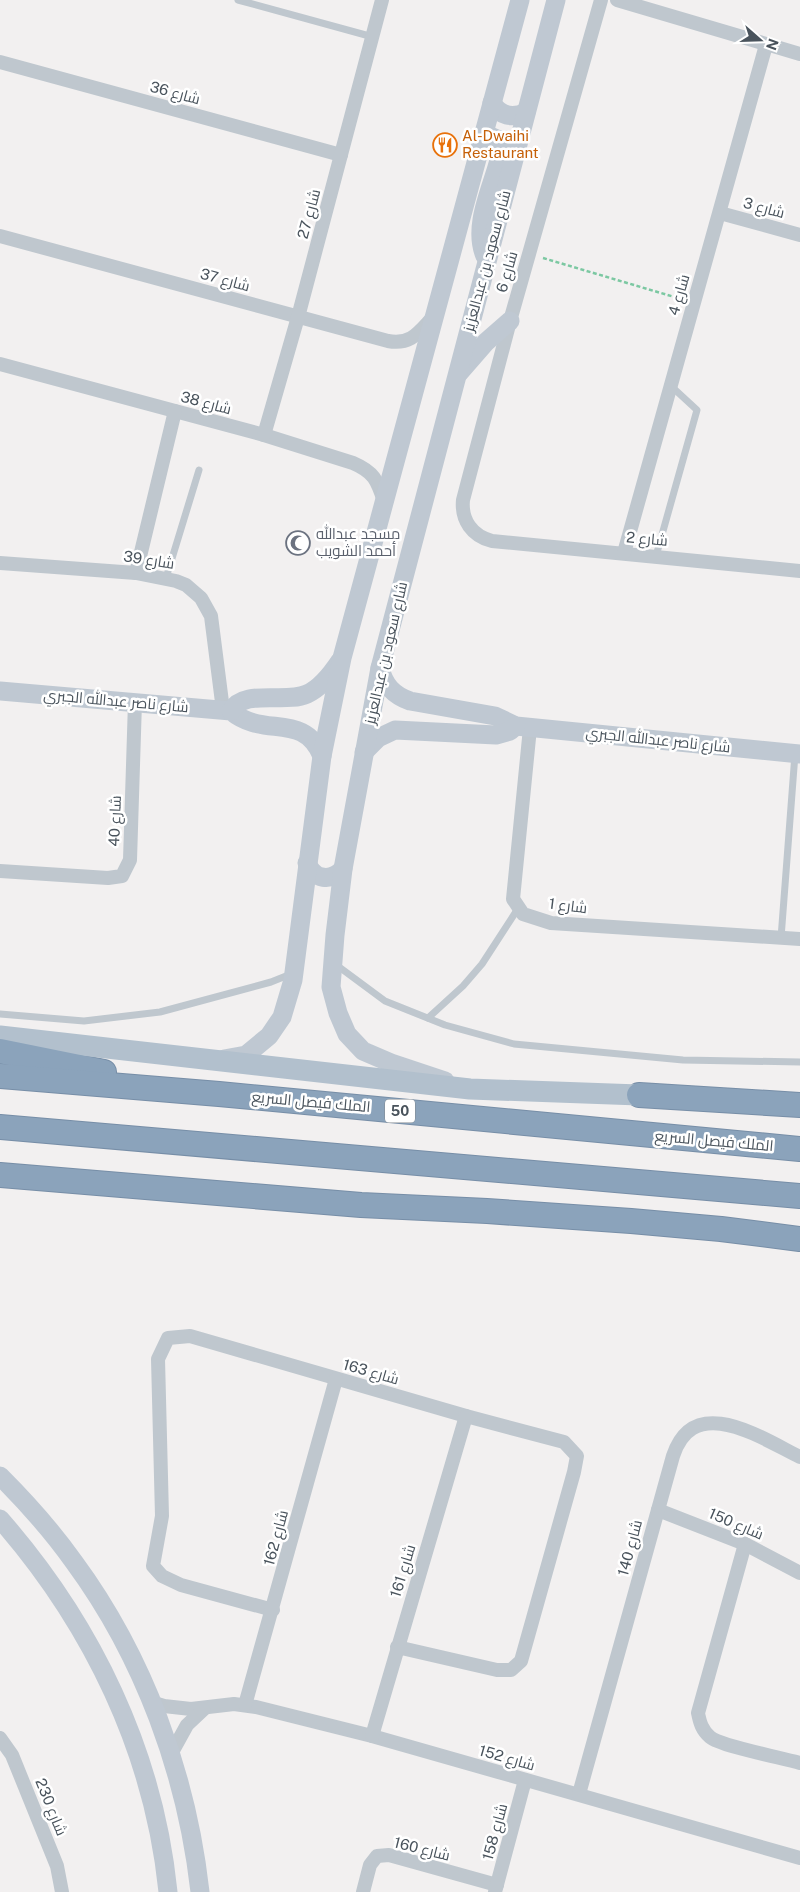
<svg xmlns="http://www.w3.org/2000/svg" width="800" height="1892" viewBox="0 0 800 1892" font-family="'Public Sans',Cairo,sans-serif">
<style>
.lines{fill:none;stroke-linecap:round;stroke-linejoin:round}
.highway-casing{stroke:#778ea7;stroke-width:26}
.path{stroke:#7cc8a2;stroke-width:2.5;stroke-dasharray:4 2.5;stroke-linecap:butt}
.lane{stroke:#bfc7ce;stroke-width:7}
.street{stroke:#bfc7ce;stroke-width:14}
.secondary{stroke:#bfc8d2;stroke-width:19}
.primary{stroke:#b2c0cd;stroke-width:21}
.highway{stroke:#8ba3bb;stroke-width:24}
.labels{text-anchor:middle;stroke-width:5;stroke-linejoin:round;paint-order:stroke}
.shield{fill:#fff;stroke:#80878d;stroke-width:1}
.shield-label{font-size:14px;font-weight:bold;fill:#49535c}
.street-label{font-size:15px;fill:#49535c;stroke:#fff}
.food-label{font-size:15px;fill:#c56008;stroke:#fff;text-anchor:start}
.worship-label{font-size:15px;fill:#5b616d;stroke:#fff;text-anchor:start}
</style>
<rect width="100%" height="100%" fill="#f2f0f0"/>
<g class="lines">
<g class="highway-casing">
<g id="highway">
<polyline points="0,1051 104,1072"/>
<polyline points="0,1076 219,1094 800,1149"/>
<polyline points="639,1095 800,1105"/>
<polyline points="0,1127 800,1196"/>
<polyline points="0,1175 361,1205 487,1211 631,1221 721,1229 800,1239"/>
</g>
</g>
<polyline class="path" points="543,258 681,299"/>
<g class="lane">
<polyline points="238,0 373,37"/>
<polyline points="656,556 697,410 671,386"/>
<polyline points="166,578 199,470"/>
<polyline points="781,938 795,754"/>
<polyline points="335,964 385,1001 445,1025 514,1044 683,1060 800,1062"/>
<polyline points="0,1014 84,1021 160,1012 271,982 291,974"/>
<polyline points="428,1018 463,986 482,964 519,907"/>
</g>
<g class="street">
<path d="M 601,0 L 510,321 L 463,500 C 461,520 472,536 492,541 L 800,571"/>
<polyline points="617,0 800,54"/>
<polyline points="0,62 341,155"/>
<polyline points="720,213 800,235"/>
<path d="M 0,236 L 388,341 C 411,345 418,333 433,317"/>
<path d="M 0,364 L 264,435 L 353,463 C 374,472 377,480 384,501"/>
<polyline points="264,435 298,317 382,0"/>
<polyline points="624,553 766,45"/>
<polyline points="0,563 136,573 176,581 186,585 201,598 211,616 223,710"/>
<polyline points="136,573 175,411"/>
<polyline points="530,728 513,899 523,914 551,923 800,939"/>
<polyline points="0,871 108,878 122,876 130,860 135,702"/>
<polyline points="658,1510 745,1544 800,1573"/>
<path d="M 745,1544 L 698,1713 C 700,1723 702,1730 710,1737 C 720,1746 783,1758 800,1763"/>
<polyline points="273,1610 181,1585 162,1576 153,1566 162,1516 158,1359 168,1338 190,1336 466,1416 564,1442 577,1456 574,1472 521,1661 511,1670 497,1670 397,1647"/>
<polyline points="151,1702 164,1706 191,1709 234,1704 256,1707 372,1736 800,1858"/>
<polyline points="245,1705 336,1379"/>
<polyline points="372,1736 466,1416"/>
<polyline points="0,1738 12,1755 57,1866 62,1892"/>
<polyline points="171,1754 187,1725 204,1709"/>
<path d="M 579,1794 L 673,1456 C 694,1392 761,1438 800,1457"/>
<polyline points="363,1892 370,1865 377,1856 389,1855 497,1885"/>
<polyline points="495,1892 525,1780"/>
</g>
<g class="secondary">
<path d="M 492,103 C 500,116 512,119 526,112"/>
<path d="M 483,133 L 499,140 L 502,148 C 496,181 471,223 485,256"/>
<polyline points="459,373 486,342 510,321"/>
<path d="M 380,668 C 384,685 393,695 410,701 L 495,716 L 516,726 L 800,754"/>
<path d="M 0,691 L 231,711 C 264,739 303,711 322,756"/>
<path d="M 231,711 C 244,688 285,704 307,694 C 321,688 332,673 340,661"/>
<polyline points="364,752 378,738 395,730 496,735 510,731 516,726"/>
<path d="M 307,863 C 314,880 331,882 343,869"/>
<polyline points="224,1059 246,1055 269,1036 282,1017 293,980 322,756 342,658 520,0"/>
<polyline points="445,1081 391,1063 363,1051 347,1034 338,1013 331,987 335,935 343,869 380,668 556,0"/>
<path d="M 0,1476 C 27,1503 52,1531 74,1562 C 144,1657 187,1775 200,1892"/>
<path d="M 0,1519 C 92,1624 154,1752 168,1892"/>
</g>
<polyline class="primary" points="0,1036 470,1089 639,1095"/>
<use href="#highway" class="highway"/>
</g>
<defs>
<g id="restaurant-ring" transform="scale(1.25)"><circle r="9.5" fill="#fff" stroke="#e8710a" stroke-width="1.5"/><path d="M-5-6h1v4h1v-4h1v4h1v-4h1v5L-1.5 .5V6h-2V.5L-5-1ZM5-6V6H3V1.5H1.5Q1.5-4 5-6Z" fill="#e8710a"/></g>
<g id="mosque-ring" transform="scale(1.25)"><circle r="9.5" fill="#fff" stroke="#6b7280" stroke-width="1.5"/><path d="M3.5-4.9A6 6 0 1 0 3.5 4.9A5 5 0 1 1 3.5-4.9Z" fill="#6b7280"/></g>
</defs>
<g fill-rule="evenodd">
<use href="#restaurant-ring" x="445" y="145"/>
<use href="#mosque-ring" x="298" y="543"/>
</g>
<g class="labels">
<rect class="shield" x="385" y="1099.5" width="30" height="23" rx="4"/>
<g class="shield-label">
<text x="400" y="1116">50</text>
</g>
<g class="street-label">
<text transform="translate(175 93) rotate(15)" y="5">شارع 36</text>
<text transform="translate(764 208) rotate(15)" y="5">شارع 3</text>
<text transform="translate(309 214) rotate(-75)" y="5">شارع 27</text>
<text transform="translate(487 261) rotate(-75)" y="5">شارع سعود بن عبدالعزيز</text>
<text transform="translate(507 272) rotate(-74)" y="5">شارع 6</text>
<text transform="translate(225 280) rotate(15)" y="5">شارع 37</text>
<text transform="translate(679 295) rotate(-74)" y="5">شارع 4</text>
<text transform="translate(206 403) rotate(15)" y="5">شارع 38</text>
<text transform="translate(647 539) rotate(5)" y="5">شارع 2</text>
<text transform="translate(149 560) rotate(9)" y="5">شارع 39</text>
<text transform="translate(386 653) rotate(-77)" y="5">شارع سعود بن عبدالعزيز</text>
<text transform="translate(116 701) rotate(5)" y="5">شارع ناصر عبدالله الجبري</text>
<text transform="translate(658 740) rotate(6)" y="5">شارع ناصر عبدالله الجبري</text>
<text transform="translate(115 821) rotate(-88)" y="5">شارع 40</text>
<text transform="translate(568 906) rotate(7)" y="5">شارع 1</text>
<text transform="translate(311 1102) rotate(5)" y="5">الملك فيصل السريع</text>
<text transform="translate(714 1141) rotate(5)" y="5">الملك فيصل السريع</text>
<text transform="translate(371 1372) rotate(16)" y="5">شارع 163</text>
<text transform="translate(736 1524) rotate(23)" y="5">شارع 150</text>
<text transform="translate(276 1538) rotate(-75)" y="5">شارع 162</text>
<text transform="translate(630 1548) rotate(-75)" y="5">شارع 140</text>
<text transform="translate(403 1571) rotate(-73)" y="5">شارع 161</text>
<text transform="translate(507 1758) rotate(16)" y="5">شارع 152</text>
<text transform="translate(51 1807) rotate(68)" y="5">شارع 230</text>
<text transform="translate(495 1832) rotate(-75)" y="5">شارع 158</text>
<text transform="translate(422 1849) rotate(14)" y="5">شارع 160</text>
</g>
<g class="food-label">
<text x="462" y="141">Al-Dwaihi<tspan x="462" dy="17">Restaurant</tspan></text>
</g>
<g class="worship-label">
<text x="316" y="539">مسجد عبدالله<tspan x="316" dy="17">أحمد الشويب</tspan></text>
</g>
</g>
<g transform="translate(760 40) rotate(110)" stroke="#ffffff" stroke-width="4" paint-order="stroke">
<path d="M0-4L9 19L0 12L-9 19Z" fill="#49535c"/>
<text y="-8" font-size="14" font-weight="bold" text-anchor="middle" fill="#49535c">N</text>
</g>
</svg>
